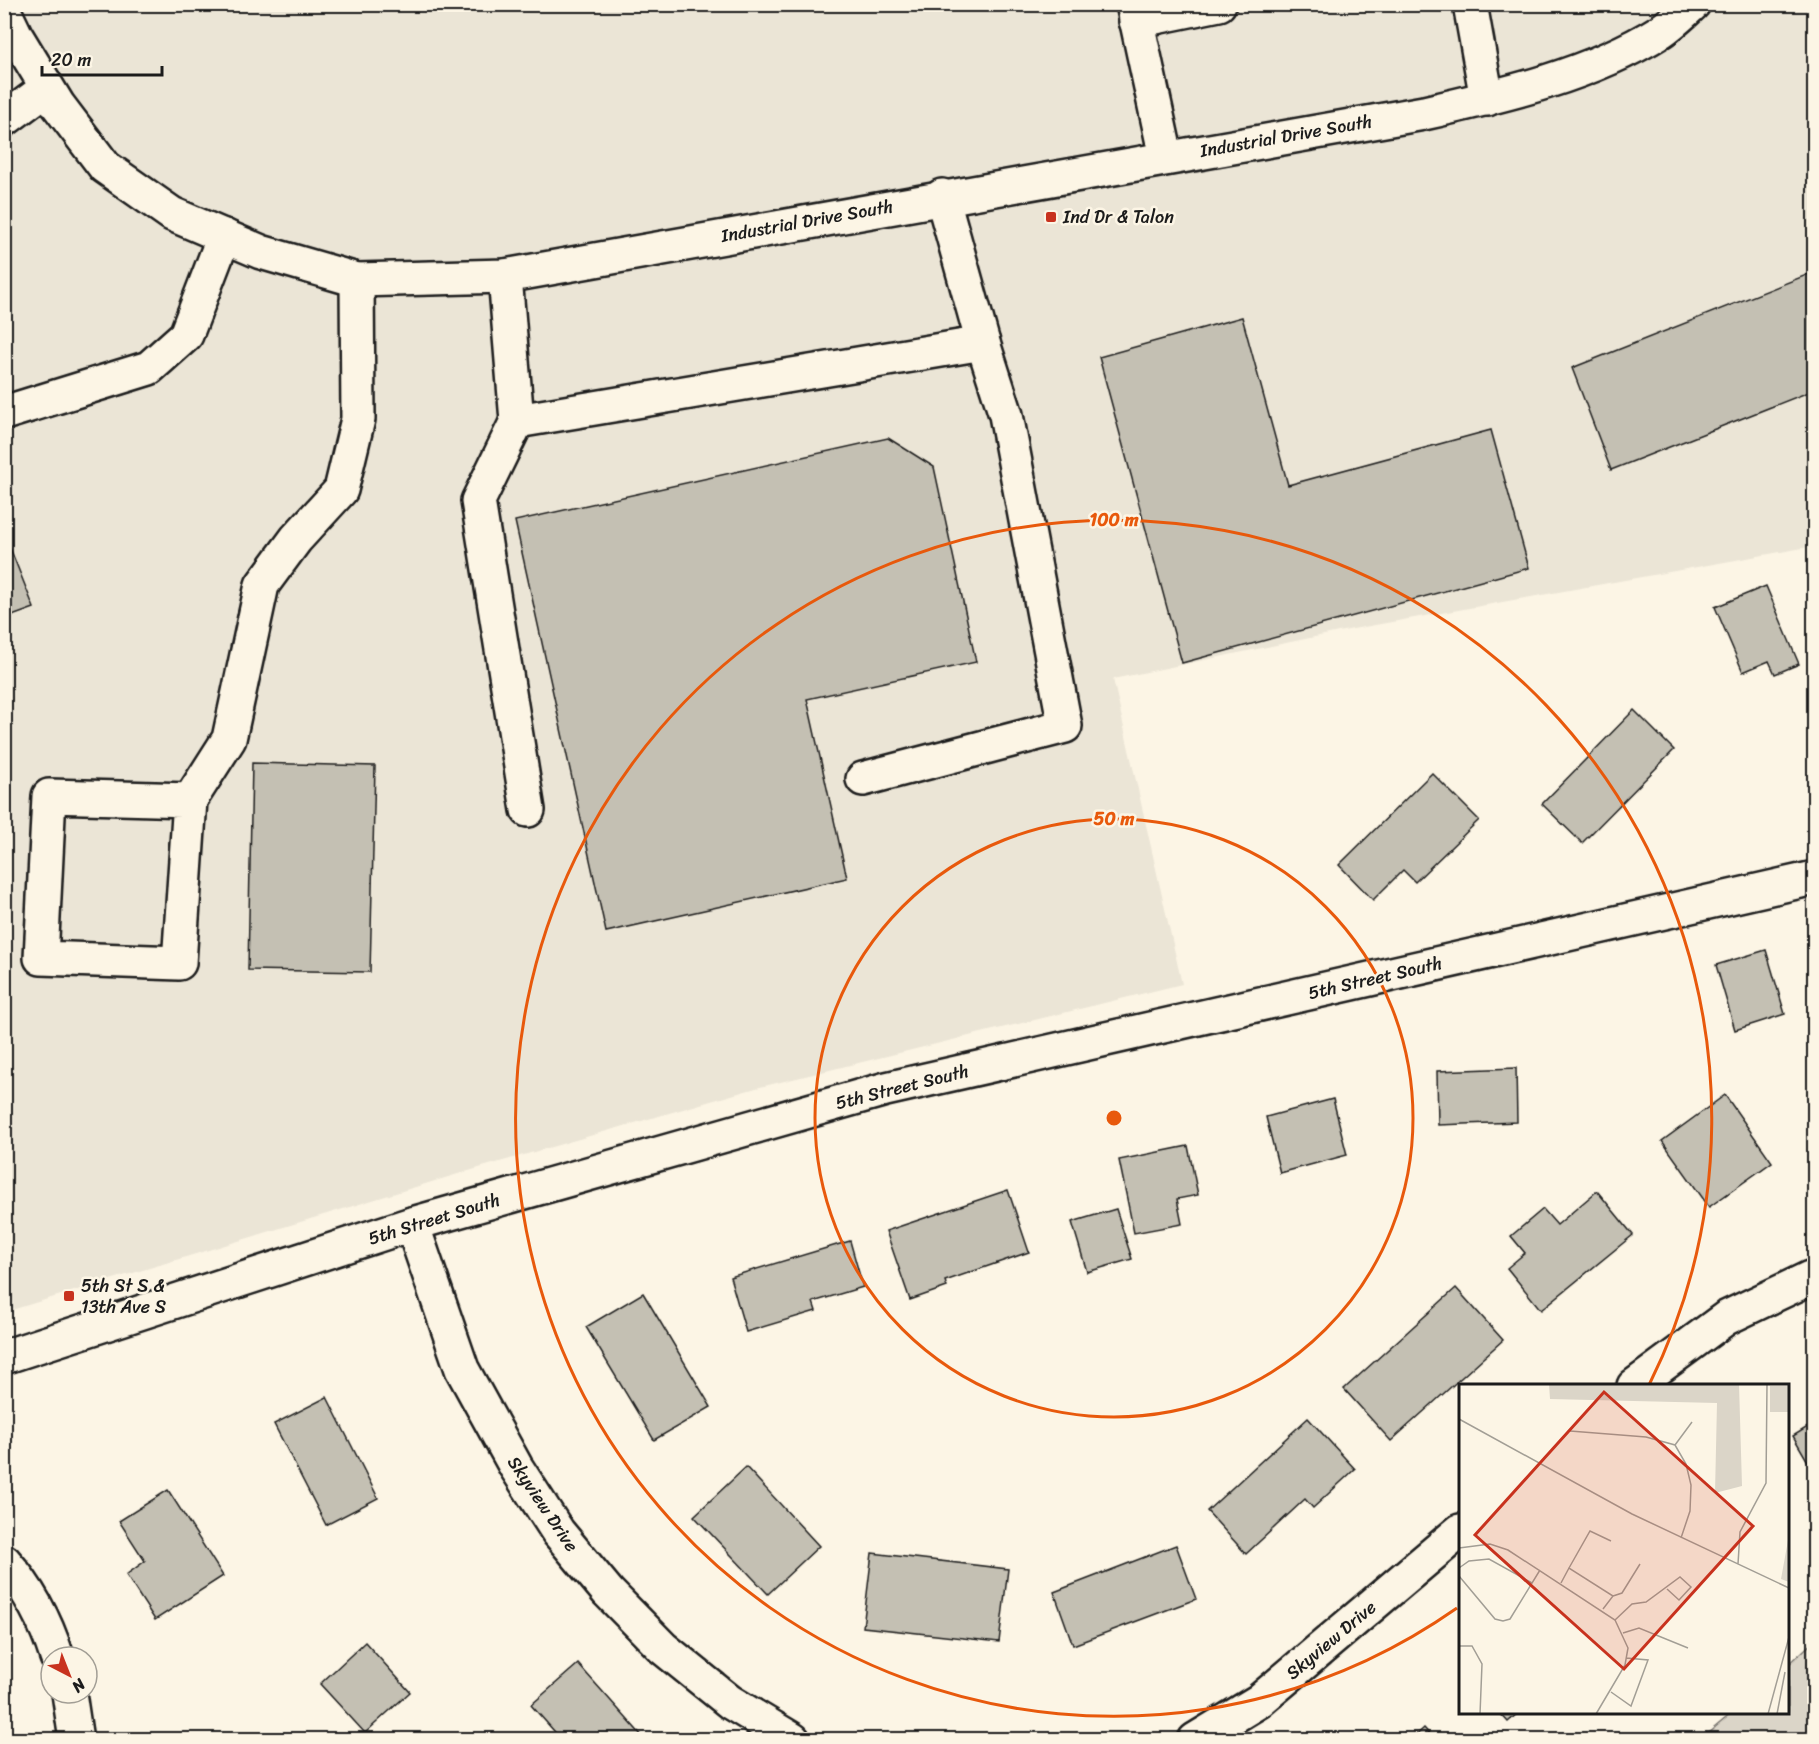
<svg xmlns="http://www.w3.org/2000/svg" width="1819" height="1744" viewBox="0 0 1819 1744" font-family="Sriracha,sans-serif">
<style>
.built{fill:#ebe5d6}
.green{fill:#dbd5c8;stroke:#7c7872;stroke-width:1.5}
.building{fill:#c4c0b3;stroke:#1c1c1c;stroke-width:1.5}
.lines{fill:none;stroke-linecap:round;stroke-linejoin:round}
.minor-casing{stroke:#1c1c1c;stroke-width:38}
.minor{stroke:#fcf5e5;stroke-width:33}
.ring{fill:none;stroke:#e8590c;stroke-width:3}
.poi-dot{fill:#c8321e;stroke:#fcf5e5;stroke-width:2}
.labels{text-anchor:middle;stroke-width:5;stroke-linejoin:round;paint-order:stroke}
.street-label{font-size:18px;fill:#1c1c1c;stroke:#fcf5e5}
.poi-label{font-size:18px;fill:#1c1c1c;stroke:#fcf5e5;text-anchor:start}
.inset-road{fill:none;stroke:#a29e95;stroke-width:1.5}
.view{fill:#c8321e;fill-opacity:0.15;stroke:#c8321e;stroke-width:3}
.inset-edge{fill:none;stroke:#1c1c1c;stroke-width:3}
.centre{fill:#e8590c;stroke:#fcf5e5;stroke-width:3}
.ring-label{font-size:18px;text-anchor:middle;font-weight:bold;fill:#e8590c;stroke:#fcf5e5;stroke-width:5;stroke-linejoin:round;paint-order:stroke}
</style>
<rect width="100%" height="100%" fill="#fcf5e5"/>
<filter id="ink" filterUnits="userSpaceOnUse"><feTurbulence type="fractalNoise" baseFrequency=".0167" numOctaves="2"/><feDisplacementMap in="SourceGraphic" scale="12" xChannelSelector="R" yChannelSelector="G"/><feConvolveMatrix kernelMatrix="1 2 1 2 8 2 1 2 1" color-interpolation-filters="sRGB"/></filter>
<g filter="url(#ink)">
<polygon class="built" points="5,5 1814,5 1814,546 1353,629 1113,679 1182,984 756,1088 458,1174 5,1312"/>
<polygon class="green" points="1814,1641 1814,1739 1701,1739 1732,1713 1788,1712 1788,1665"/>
<g class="building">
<polygon points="1814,272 1814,390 1611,470 1572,368"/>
<polygon points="1242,317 1288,485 1491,430 1529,568 1182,663 1099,357"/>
<polygon points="888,438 934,467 976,662 807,699 847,878 606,932 515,521"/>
<polygon points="4,533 34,608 4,619"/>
<polygon points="1766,586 1799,664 1775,674 1769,661 1743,672 1715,607"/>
<polygon points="1634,710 1674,750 1582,843 1542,804"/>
<polygon points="252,763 375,766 370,972 248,970"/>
<polygon points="1432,773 1479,820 1415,882 1403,870 1373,900 1339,865"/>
<polygon points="1766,950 1785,1014 1735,1030 1716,965"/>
<polygon points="1516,1068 1517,1122 1438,1125 1437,1071"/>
<polygon points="1725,1095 1772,1162 1709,1207 1662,1141"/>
<polygon points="1333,1099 1347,1155 1280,1173 1266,1117"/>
<polygon points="1188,1146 1198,1195 1177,1199 1182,1224 1134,1233 1119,1160"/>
<polygon points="1008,1190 1029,1252 945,1281 947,1287 910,1300 886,1231"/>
<polygon points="1597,1191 1633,1235 1541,1310 1507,1268 1525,1253 1511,1236 1543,1209 1557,1225"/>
<polygon points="1116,1209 1132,1259 1087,1272 1072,1222"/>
<polygon points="850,1241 863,1287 813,1302 816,1311 746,1332 730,1277"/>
<polygon points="1456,1288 1503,1340 1391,1441 1344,1389"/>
<polygon points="643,1293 711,1407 654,1440 586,1327"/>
<polygon points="327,1397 378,1498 326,1525 274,1424"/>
<polygon points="1308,1418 1355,1469 1313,1508 1305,1499 1246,1554 1207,1511"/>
<polygon points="1814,1423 1814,1472 1793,1436"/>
<polygon points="746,1467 819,1546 768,1594 694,1516"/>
<polygon points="168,1490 223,1576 155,1620 126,1575 145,1561 119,1521"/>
<polygon points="1176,1545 1196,1599 1073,1645 1054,1592"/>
<polygon points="872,1553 1008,1569 999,1642 863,1627"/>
<polygon points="365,1642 410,1692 365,1733 320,1684"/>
<polygon points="578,1664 643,1737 640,1740 562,1740 531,1705"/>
<polygon points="1499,1712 1519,1712 1508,1722"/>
<polygon points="1424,1728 1435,1740 1411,1740"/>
</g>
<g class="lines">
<g class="minor-casing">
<g id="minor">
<polyline points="1133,4 1166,157"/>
<polyline points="1470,4 1487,99"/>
<path d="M 4,11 L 16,36 L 58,105 L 105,167 L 172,214 L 261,252 L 357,280 L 505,276 L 1424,113 C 1504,95 1591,75 1661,31 C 1673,23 1683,13 1693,4"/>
<polyline points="1136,21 1219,4"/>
<polyline points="4,120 47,88"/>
<polyline points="505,276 517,421 983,343 942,196"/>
<polyline points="4,413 149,368 186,335 224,236"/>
<polyline points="517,421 478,501 528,810"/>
<polyline points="863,779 1065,726 1006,415 983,343"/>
<polyline points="190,800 49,796 41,958 179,963 190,800 229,739 262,585 296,539 341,490 358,419 357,280"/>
<polyline points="412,1224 462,1369 516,1467 558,1532 608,1592 663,1648 730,1702 793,1740"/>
<polyline points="4,1357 412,1224 886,1089 1814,878"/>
<polyline points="1634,1386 1726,1318 1810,1278"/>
<path d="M 4,1561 C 29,1589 46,1622 57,1657"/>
<polyline points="69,1693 76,1740"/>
<polyline points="1195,1740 1259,1701 1460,1531"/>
</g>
</g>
<use href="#minor" class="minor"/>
</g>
</g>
<g class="ring">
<circle cx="1114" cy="1118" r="299"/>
<path d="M1457 1608A598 598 0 1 1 1649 1385"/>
</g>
<g class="poi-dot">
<rect x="1045" y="211" width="12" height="12" rx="3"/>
<rect x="63" y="1290" width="12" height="12" rx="3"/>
</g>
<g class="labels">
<g class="street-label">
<text transform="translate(1286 136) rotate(-10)" y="6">Industrial Drive South</text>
<text transform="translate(807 221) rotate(-10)" y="6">Industrial Drive South</text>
<text transform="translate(1375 978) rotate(-13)" y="6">5th Street South</text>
<text transform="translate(902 1087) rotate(-14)" y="6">5th Street South</text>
<text transform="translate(434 1219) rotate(-17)" y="6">5th Street South</text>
<text transform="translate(543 1504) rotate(56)" y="6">Skyview Drive</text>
<text transform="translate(1331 1640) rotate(-40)" y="6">Skyview Drive</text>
</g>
<g class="poi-label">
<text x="1063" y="223">Ind Dr &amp; Talon</text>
<text x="81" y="1292">5th St S &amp;<tspan x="81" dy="21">13th Ave S</tspan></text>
</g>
</g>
<g transform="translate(1459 1384)">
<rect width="330" height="330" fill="#fcf5e5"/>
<path d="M 90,0 L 280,0 L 283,102 L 256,109 L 258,19 L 91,15 ZM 311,2 L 330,2 L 330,28 L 311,28 ZM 330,151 L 330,198 L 322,195 Z" fill="#dbd5c8"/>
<path class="inset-road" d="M 0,35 L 173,130 L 330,204M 111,47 L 187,53 L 216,61 L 227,80 L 232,101 L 231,127 L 222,154M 216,61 L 233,38M 0,164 L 31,160 L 49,166 L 156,236 L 169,264 L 166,281 L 137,330M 279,180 L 281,148 L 307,99 L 308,0M 0,184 L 10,177 L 30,175 L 73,199M 110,184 L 131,147 L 152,157M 0,192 L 36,235 L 44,237 L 51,235 L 81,186M 102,199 L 110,184 L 154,212 L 144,225M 154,212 L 163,209 L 181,180M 156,236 L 173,220 L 187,218 L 221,193 L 232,203 L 220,216 L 208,205M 164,249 L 180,244 L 229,264M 0,262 L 13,262 L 23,280 L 21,330M 152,308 L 172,322 L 189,276 L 167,274M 309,330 L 330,253M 318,330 L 326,288"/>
<path class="view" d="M 145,8 L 294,142 L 165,285 L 16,151 Z"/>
<rect width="330" height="330" class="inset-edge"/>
</g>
<circle cx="1114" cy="1118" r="9" class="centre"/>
<g class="ring-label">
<text x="1114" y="526">100 m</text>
<text x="1114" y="825">50 m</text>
</g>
<rect width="1819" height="1744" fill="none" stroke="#fcf5e5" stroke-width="24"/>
<rect x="12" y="12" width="1795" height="1720" fill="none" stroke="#1c1c1c" stroke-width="2" filter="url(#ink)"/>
<g transform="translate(69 1675) rotate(138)"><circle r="28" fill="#fcf5e5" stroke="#a29e95" stroke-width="1.5"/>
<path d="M0-4.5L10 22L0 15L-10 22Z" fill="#c8321e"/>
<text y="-9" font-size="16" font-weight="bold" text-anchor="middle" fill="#1c1c1c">N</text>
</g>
<path d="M42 66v9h120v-9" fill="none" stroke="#1c1c1c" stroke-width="3"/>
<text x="51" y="66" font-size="18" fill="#1c1c1c" stroke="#fcf5e5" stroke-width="4.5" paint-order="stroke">20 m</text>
</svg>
